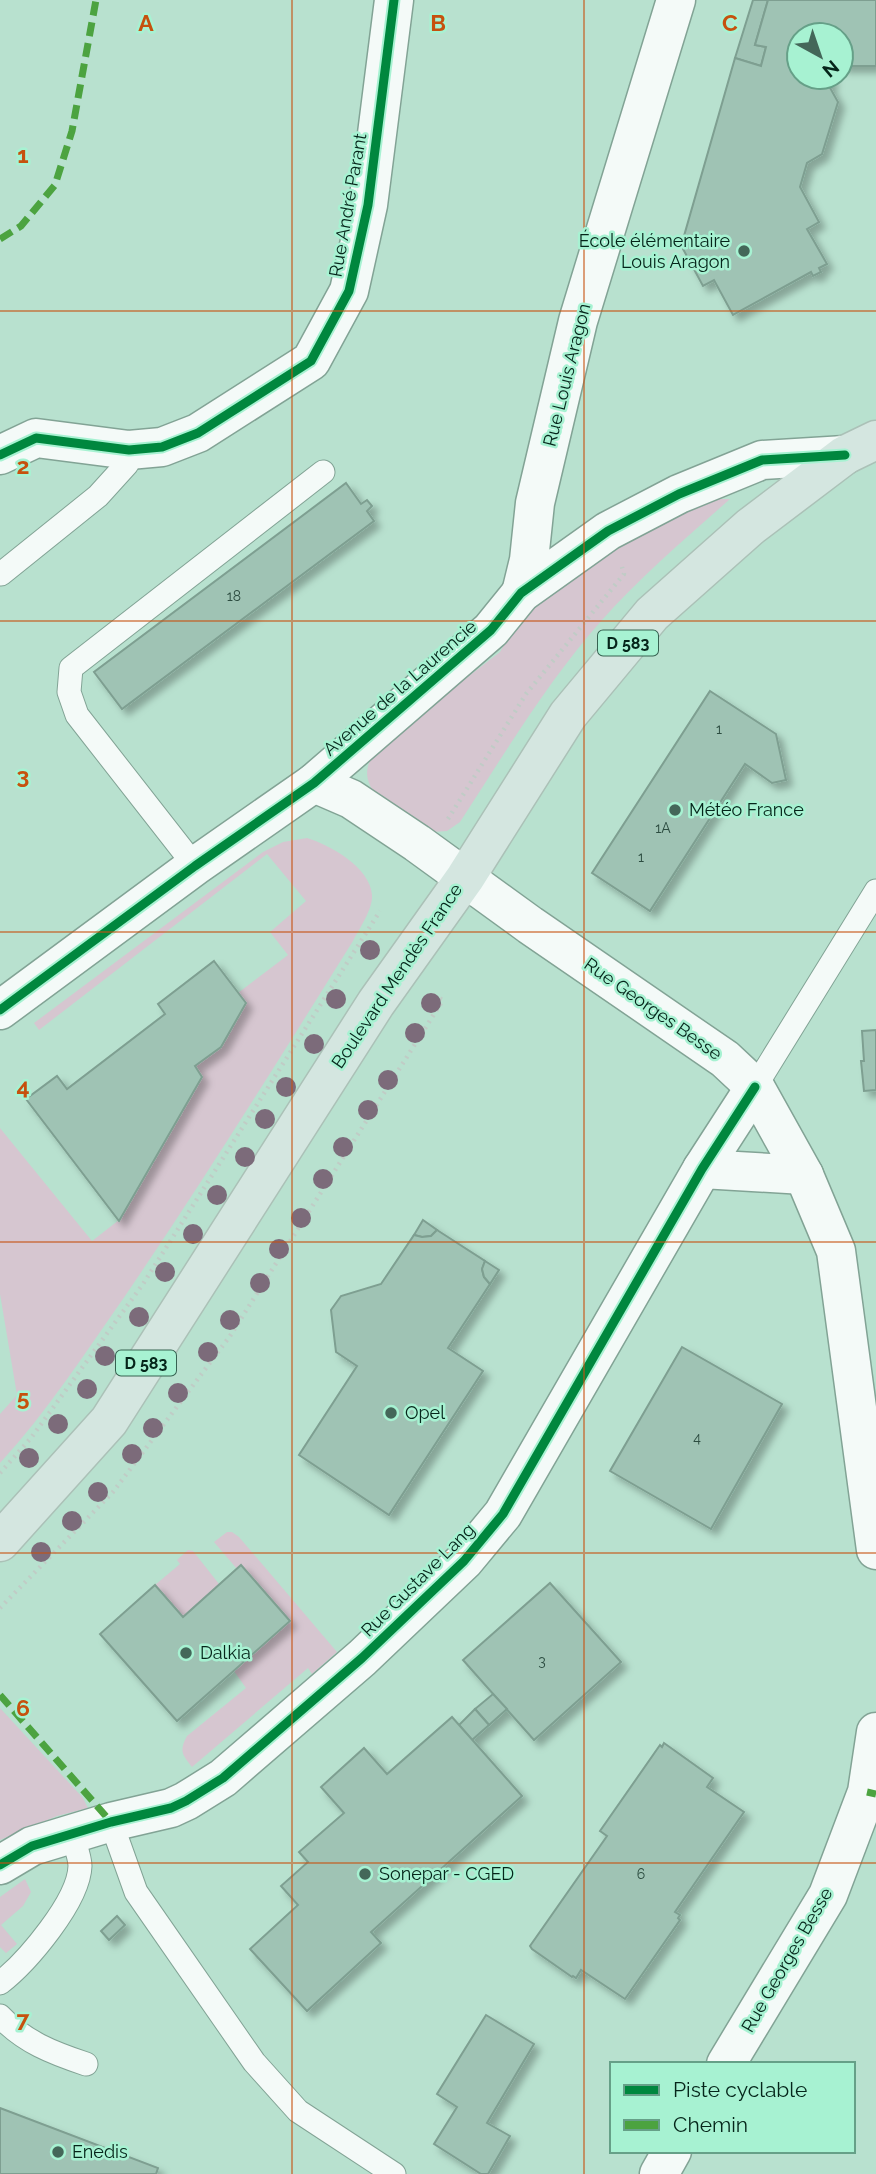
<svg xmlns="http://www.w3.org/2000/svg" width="876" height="2174" viewBox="0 0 876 2174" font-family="Raleway,sans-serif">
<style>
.green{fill:#d6c6d0}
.building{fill:#9fc3b4;stroke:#7e9f91;stroke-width:2;filter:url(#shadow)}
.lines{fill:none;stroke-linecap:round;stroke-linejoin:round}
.service-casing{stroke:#82a395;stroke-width:25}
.minor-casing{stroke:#82a395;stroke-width:41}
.primary-casing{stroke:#abc1b7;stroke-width:41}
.path{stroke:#c0ccc6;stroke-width:4.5;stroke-dasharray:2 5;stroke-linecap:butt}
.service{stroke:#f4faf8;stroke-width:23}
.minor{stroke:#f4faf8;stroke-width:38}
.primary{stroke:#d4e6e0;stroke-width:38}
.quiet{stroke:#4ca340;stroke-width:7;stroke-dasharray:14 7;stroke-linecap:butt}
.cycleway-casing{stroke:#a7f2d2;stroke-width:13}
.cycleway{stroke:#00873e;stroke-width:9}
.tree{fill:#7c6b7a}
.grid{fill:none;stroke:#c6510e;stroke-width:2;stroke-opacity:0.55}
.poi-dot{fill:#446759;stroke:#a7f2d2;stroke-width:2.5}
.labels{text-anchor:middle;stroke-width:5;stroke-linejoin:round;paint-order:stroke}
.number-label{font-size:14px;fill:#2c4c40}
.shield{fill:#a7f2d2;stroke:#366251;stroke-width:2}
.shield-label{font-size:16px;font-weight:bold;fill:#05251a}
.street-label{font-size:18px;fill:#05251a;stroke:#a7f2d2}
.poi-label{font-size:18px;fill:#05251a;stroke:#a7f2d2;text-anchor:start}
.grid-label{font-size:23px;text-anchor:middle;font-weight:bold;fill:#c6510e;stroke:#a7f2d2;stroke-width:5;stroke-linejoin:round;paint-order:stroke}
</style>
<defs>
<filter id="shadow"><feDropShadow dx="6" dy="6" stdDeviation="3.5" flood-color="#0004"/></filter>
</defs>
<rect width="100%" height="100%" fill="#b8e1cf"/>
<g class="green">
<path d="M 696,499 L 730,499 C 686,538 641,576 602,620 C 547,682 505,753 460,822 L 447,831 L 433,832 L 378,798 C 362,777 365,767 378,746 L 500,652 L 520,617 L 587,561 Z"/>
<path d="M 307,838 C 330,845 370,867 372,895 C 373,909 359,929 353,941 C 278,1061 204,1180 125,1296 C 85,1353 47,1412 0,1463 L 0,1414 L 17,1395 L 0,1294 L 0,1128 L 92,1241 L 119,1220 L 202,1078 L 195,1066 L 221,1047 L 246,1004 L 238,993 L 288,955 L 270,932 L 306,901 L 267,854 L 39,1030 L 34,1023 L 263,852 L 283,842 Z"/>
<path d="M 227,1532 L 232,1532 L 239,1537 L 337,1652 L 312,1674 L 308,1668 L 192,1767 C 182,1754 179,1751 187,1736 L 246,1688 L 234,1671 L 290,1621 L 241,1566 L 237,1569 L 214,1542 Z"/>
<polygon points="188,1550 193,1551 219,1584 183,1617 155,1585 180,1564 177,1560"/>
<polygon points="0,1708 83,1798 88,1808 57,1816 0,1840"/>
<polygon points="25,1879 31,1892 23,1906 1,1925 17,1944 6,1953 0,1947 0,1897"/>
</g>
<g class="building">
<polygon points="753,0 768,0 755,45 766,47 761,66 735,58"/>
<polygon points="768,0 876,0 876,66 841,66 841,35 799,35 799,77 832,77 829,86 838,102 822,154 807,163 800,187 819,222 807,229 827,264 819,268 821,272 813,276 811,272 733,315 714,280 703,286 683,249 689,246 684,236 735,58 761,66 766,47 755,45"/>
<polygon points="346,483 361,504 367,500 372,506 367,511 374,521 122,709 94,672"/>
<polygon points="710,691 776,734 786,780 772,783 745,764 650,911 592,873"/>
<polygon points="214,961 246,1003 221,1047 195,1066 202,1077 119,1221 26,1099 57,1076 67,1089 165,1014 158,1004"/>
<polygon points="876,1030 876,1090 864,1091 861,1061 864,1061 862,1031"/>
<polygon points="423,1220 437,1230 431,1236 422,1237 414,1235"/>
<polygon points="437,1230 485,1261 482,1269 484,1277 490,1284 448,1348 483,1371 389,1515 299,1455 357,1366 336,1352 331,1310 341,1296 381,1284 414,1235 422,1237 431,1236"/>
<polygon points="485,1261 499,1270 490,1284 484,1277 482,1269"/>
<polygon points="682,1347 782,1404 711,1529 610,1471"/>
<polygon points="241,1565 290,1621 177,1721 100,1634 155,1585 183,1617"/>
<polygon points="550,1583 621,1662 534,1740 463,1660"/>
<polygon points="493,1694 507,1709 489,1725 475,1709"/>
<polygon points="475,1709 489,1725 472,1740 459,1725"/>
<polygon points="452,1717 522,1796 371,1932 381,1943 307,2011 250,1949 298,1905 281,1886 308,1862 299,1852 344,1813 321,1787 364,1748 387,1774"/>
<polygon points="664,1743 713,1778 707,1787 744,1812 675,1912 680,1915 678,1918 680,1920 625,1999 581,1970 576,1978 573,1976 572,1977 532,1949 530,1946 607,1836 600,1831 660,1745 662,1747"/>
<polygon points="117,1916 125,1925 109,1940 101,1931"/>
<polygon points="486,2015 534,2044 487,2123 510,2136 488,2174 481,2174 434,2144 457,2107 437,2094"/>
<polygon points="0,2108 158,2168 156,2174 0,2174"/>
</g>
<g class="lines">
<g class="service-casing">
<g id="service">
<polyline points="1,574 98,496 127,464 129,450"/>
<polyline points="195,866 77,715 69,692 71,668 323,472"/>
<polyline points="755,1087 876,891"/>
<polyline points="111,1822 136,1892 254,2062 298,2111 394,2174"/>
<path d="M 0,1983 C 27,1962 79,1901 80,1866 C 80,1856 74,1843 72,1834"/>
<path d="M 0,2016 C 24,2042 53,2053 86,2064"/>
</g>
</g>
<g class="minor-casing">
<g id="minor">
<polyline points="0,455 36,438 129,450 162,447 198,433 311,361 349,291 368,205 394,0"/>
<polyline points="521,593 529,560 535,503 578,321 676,0"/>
<polyline points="314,783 351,799 417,843 530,925 725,1059 755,1087 804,1175 836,1251 876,1550"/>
<polyline points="0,1010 195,866 314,783 491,630 521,593 608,531 679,494 762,460 845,455"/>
<polyline points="702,1169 804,1175"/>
<polyline points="0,1865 32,1846 111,1822 171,1808 186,1801 223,1778 362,1658 464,1561 503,1514 702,1169 755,1087"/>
<polyline points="726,2064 828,1895 867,1792 876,1732"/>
<polyline points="659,2174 672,2151"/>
</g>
</g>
<g class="primary-casing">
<polyline id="primary" points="0,1542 109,1421 376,1003 465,878 568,715 652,614 750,527 845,455 876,440"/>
</g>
<g class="path">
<polyline points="448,819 526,694 624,574 622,567"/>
<polyline points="0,1473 31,1438 143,1284 380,911"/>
<polyline points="0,1608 113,1492 230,1336 443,1000 430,994"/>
</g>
<use href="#service" class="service"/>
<use href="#minor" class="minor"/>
<use href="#primary" class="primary"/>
<g class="quiet">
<polyline points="0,239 21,226 55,185 72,131 96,0"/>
<polyline points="0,1695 111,1822"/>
<polyline points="867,1792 876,1794"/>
</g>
<g class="cycleway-casing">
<g id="cycleway">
<polyline points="0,455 36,438 129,450 162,447 198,433 311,361 349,291 368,205 394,0"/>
<polyline points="0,1010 195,866 314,783 491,630 521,593 608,531 679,494 762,460 845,455"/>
<polyline points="0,1865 32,1846 111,1822 171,1808 186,1801 223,1778 362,1658 464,1561 503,1514 702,1169 755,1087"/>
</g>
</g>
<use href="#cycleway" class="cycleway"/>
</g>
<g class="tree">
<circle cx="370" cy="950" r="10"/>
<circle cx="336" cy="999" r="10"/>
<circle cx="431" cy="1003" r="10"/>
<circle cx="415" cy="1033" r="10"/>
<circle cx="314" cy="1044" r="10"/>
<circle cx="388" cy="1080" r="10"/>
<circle cx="286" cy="1087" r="10"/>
<circle cx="368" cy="1110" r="10"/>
<circle cx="265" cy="1119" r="10"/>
<circle cx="343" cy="1147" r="10"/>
<circle cx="245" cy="1157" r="10"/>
<circle cx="323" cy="1179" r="10"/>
<circle cx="217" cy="1195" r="10"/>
<circle cx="301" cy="1218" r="10"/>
<circle cx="193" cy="1234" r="10"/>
<circle cx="279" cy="1249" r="10"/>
<circle cx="165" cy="1272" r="10"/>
<circle cx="260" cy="1283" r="10"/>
<circle cx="139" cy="1317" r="10"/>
<circle cx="230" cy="1320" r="10"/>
<circle cx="208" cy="1352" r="10"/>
<circle cx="105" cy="1356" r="10"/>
<circle cx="87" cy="1389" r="10"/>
<circle cx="178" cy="1393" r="10"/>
<circle cx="58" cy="1424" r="10"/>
<circle cx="153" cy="1428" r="10"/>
<circle cx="132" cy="1454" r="10"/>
<circle cx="29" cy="1458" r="10"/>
<circle cx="98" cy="1492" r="10"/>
<circle cx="72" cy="1521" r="10"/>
<circle cx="41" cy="1552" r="10"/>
</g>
<path class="grid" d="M 292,0 L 292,2174M 584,0 L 584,2174M 0,311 L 876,311M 0,621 L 876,621M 0,932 L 876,932M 0,1242 L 876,1242M 0,1553 L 876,1553M 0,1863 L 876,1863"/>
<g class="poi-dot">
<circle cx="744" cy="251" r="7"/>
<circle cx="675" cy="810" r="7"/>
<circle cx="391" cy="1413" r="7"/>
<circle cx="186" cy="1653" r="7"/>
<circle cx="365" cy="1874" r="7"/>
<circle cx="58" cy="2152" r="7"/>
</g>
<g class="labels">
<g class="number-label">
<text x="234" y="601">18</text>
<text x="719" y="734">1</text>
<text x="663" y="833">1A</text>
<text x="641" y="862">1</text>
<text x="697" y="1443">4</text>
<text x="542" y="1666">3</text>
<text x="641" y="1879">6</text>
</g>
<g class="shield">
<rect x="598" y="630.5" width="60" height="25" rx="5"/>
<rect x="116" y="1350.5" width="60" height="25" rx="5"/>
</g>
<g class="shield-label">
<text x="628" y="649">D 583</text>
<text x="146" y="1369">D 583</text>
</g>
<g class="street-label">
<text transform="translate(348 205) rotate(-80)" y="6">Rue André Parant</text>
<text transform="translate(567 375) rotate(-76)" y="6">Rue Louis Aragon</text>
<text transform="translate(400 688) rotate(-41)" y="6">Avenue de la Laurencie</text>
<text transform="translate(397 976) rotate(-56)" y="6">Boulevard Mendès France</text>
<text transform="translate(653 1009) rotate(35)" y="6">Rue Georges Besse</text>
<text transform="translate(418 1580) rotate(-45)" y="6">Rue Gustave Lang</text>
<text transform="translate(787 1960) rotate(-60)" y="6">Rue Georges Besse</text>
</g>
<g class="poi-label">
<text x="730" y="247" text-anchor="end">École élémentaire<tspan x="730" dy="21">Louis Aragon</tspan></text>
<text x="689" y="816">Météo France</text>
<text x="405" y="1419">Opel</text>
<text x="200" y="1659">Dalkia</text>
<text x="379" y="1880">Sonepar - CGED</text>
<text x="72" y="2158">Enedis</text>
</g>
</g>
<g class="grid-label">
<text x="146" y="31">A</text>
<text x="438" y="31">B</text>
<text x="730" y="31">C</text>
<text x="23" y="163">1</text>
<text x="23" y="474">2</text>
<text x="23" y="784">3</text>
<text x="23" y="1095">4</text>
<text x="23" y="1406">5</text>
<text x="23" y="1716">6</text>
<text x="23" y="2027">7</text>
</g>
<rect x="610" y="2062" width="245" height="91" fill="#a7f2d2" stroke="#66a088" stroke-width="2"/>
<rect x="624" y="2085" width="35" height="10" fill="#00873e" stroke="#66a088" stroke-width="2"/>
<text x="673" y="2097" font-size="21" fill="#05251a">Piste cyclable</text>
<rect x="624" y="2120" width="35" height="10" fill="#4ca340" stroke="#66a088" stroke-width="2"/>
<text x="673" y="2132" font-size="21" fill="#05251a">Chemin</text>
<g transform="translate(820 56) rotate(140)"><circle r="33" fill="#a7f2d2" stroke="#66a088" stroke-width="2"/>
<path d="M0-5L12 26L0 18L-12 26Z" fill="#446759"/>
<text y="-10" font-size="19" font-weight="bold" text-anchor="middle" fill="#05251a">N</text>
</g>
</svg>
